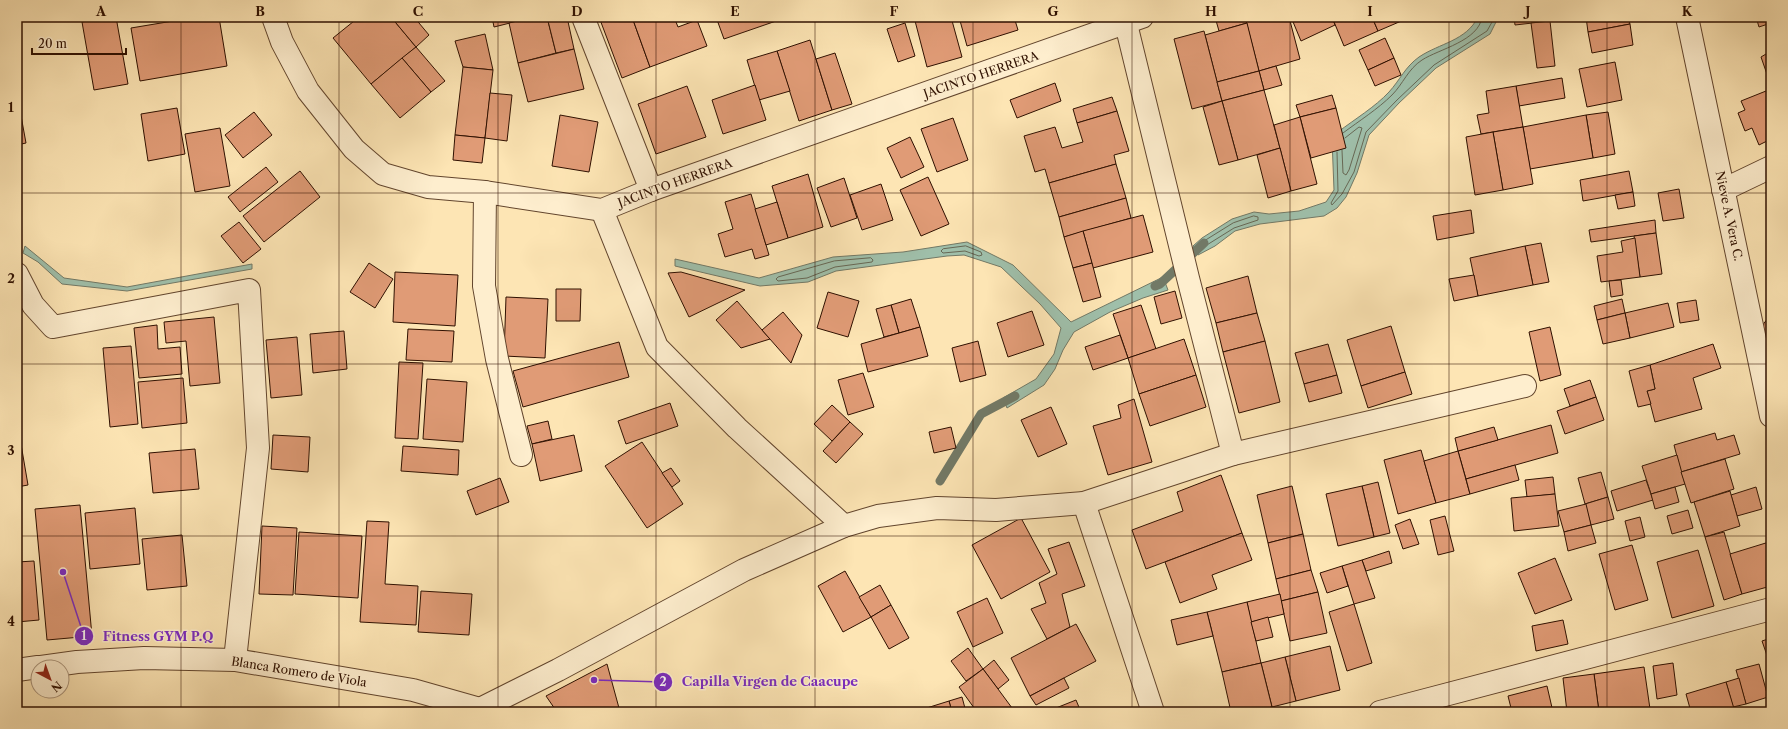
<svg xmlns="http://www.w3.org/2000/svg" width="1788" height="729" viewBox="0 0 1788 729" font-family="'Libre Caslon Text',serif">
<style>
.water{fill:#9fbfaa;stroke:#727966}
.lines{fill:none;stroke-linecap:round;stroke-linejoin:round}
.shore{stroke:#676855;stroke-width:1}
.stream{stroke:#727966;stroke-width:9}
.building{fill:#e09b76;stroke:#2f1000}
.street-casing{stroke:#62452d;stroke-width:24}
.street{stroke:#feeece;stroke-width:22}
.grid{fill:none;stroke:#2f1000;stroke-width:1;stroke-opacity:0.55}
.labels{text-anchor:middle;stroke-width:3;stroke-linejoin:round;paint-order:stroke}
.street-label{font-size:12px;fill:#2f1000;stroke:#feeece}
.leader{fill:none;stroke:#7b2cbf;stroke-width:1.5}
.callout-dot{fill:#7b2cbf;stroke:#feeece;stroke-width:1.5}
.mark-label{font-size:12px;text-anchor:middle;font-weight:bold;fill:#fff}
.callout-label{font-size:13px;text-anchor:middle;font-weight:bold;fill:#7b2cbf;stroke:#feeece;stroke-width:3;stroke-linejoin:round;paint-order:stroke}
.neatline{fill:none;stroke:#2f1000;stroke-width:1.5}
.grid-label{font-size:13px;text-anchor:middle;font-weight:bold;fill:#2f1000}
</style>
<rect width="100%" height="100%" fill="#fde5b4"/>
<filter id="stains"><feTurbulence type="fractalNoise" baseFrequency=".005" numOctaves="4"/><feColorMatrix values="0 0 0 0 .2 0 0 0 0 .09 0 0 0 0 .02 0 0 0 .5 -.17"/></filter>
<radialGradient id="worn" r=".72"><stop offset=".6" stop-color="#630" stop-opacity="0"/><stop offset="1" stop-color="#630" stop-opacity=".3"/></radialGradient>
<g class="water">
<path d="M 1478,17 L 1496,17 L 1496,22 L 1490,34 L 1436,68 L 1399,103 L 1369,135 L 1357,173 L 1346,197 L 1337,208 L 1324,216 L 1260,224 L 1235,231 L 1215,246 L 1198,255 L 1193,246 L 1202,238 L 1232,219 L 1254,212 L 1269,214 L 1299,211 L 1326,202 L 1334,190 L 1332,139 L 1338,132 C 1355,119 1375,107 1389,92 C 1400,80 1405,67 1419,57 C 1440,43 1466,41 1478,17 Z"/>
<polygon points="967,242 1013,265 1071,322 1163,277 1168,290 1143,298 1110,312 1074,332 1063,350 1055,369 1044,385 1007,408 1003,398 1036,379 1054,354 1061,328 1040,304 1001,267 964,255 947,256 836,271 808,282 760,286 675,266 675,259 759,278 833,257 903,252"/>
<polygon points="25,246 64,278 127,287 252,264 252,269 127,291 62,284 38,262 23,253"/>
</g>
<g class="lines">
<g class="shore">
<path d="M 1343,133 C 1359,121 1378,109 1392,95 C 1403,84 1408,69 1422,60 C 1439,49 1479,41 1482,17"/>
<polyline points="1342,150 1343,173 1346,175 1349,170 1362,128 1359,127 1345,138"/>
<polyline points="1337,152 1338,191 1331,203 1332,205 1342,194 1354,172 1366,132 1397,100 1434,65 1487,31 1492,22 1492,17"/>
<polygon points="1254,216 1258,217 1258,220 1234,228 1202,248 1200,247 1204,241 1233,223"/>
<polygon points="966,246 981,252 982,255 979,256 965,251 943,253 941,251 943,249"/>
<polygon points="871,258 873,260 872,262 835,267 807,278 778,281 776,279 778,277 834,261"/>
</g>
<g class="stream">
<polyline points="1155,286 1160,284 1204,243"/>
<polyline points="940,481 981,414 1015,396"/>
</g>
</g>
<g class="building">
<polygon points="109,17 116,17 128,84 94,90 82,22"/>
<polygon points="197,17 219,17 227,66 140,81 131,28"/>
<polygon points="359,17 391,17 416,47 371,84 333,38"/>
<polygon points="391,17 414,17 429,35 416,47"/>
<polygon points="492,17 534,17 494,27"/>
<polygon points="534,17 547,17 556,53 518,63 509,23"/>
<polygon points="547,17 567,17 574,49 556,53"/>
<polygon points="599,17 632,17 650,67 622,78"/>
<polygon points="632,17 674,17 678,27 697,20 707,46 650,67"/>
<polygon points="716,17 778,17 779,20 724,39"/>
<polygon points="914,17 951,17 962,57 927,67"/>
<polygon points="959,17 1014,17 1018,30 967,46"/>
<polygon points="1215,17 1245,17 1247,23 1219,31"/>
<polygon points="1245,17 1289,17 1300,59 1259,71"/>
<polygon points="1291,17 1332,17 1335,25 1301,41"/>
<polygon points="1332,17 1372,17 1378,31 1344,46"/>
<polygon points="1372,17 1406,17 1406,19 1378,31"/>
<polygon points="1514,17 1549,17 1550,21 1515,25"/>
<polygon points="1586,17 1628,17 1630,24 1588,32"/>
<polygon points="1756,17 1771,17 1771,23 1759,27"/>
<polygon points="1550,21 1555,66 1537,68 1531,23"/>
<polygon points="905,23 915,56 898,62 887,29"/>
<polygon points="1247,23 1259,71 1217,82 1205,35"/>
<polygon points="1630,24 1633,45 1592,53 1588,32"/>
<polygon points="1204,31 1222,101 1192,109 1174,39"/>
<polygon points="485,34 493,70 463,67 455,41"/>
<polygon points="1385,38 1394,58 1368,70 1359,50"/>
<polygon points="810,40 832,110 799,121 777,51"/>
<polygon points="416,47 445,81 431,92 402,58"/>
<polygon points="574,49 584,89 528,102 518,63"/>
<polygon points="777,51 790,91 759,100 747,60"/>
<polygon points="1771,51 1771,79 1769,80 1761,57"/>
<polygon points="835,53 852,104 832,110 816,59"/>
<polygon points="402,58 431,92 400,118 371,84"/>
<polygon points="1394,58 1401,75 1375,86 1368,70"/>
<polygon points="1615,62 1622,100 1587,107 1579,69"/>
<polygon points="1276,66 1282,85 1264,90 1259,71"/>
<polygon points="463,67 493,70 485,138 455,135"/>
<polygon points="1259,71 1264,90 1222,101 1217,82"/>
<polygon points="1562,78 1565,98 1519,106 1516,86"/>
<polygon points="1055,83 1061,101 1017,118 1010,100"/>
<polygon points="755,85 766,120 723,134 712,100"/>
<polygon points="687,86 706,137 656,154 638,104"/>
<polygon points="1516,86 1523,127 1481,134 1477,115 1489,113 1486,91"/>
<polygon points="1771,89 1771,139 1759,145 1752,128 1745,131 1738,113 1745,110 1741,101"/>
<polygon points="1264,90 1280,148 1238,160 1222,101"/>
<polygon points="490,93 512,95 507,141 485,138"/>
<polygon points="1332,95 1336,108 1300,117 1296,105"/>
<polygon points="1112,97 1117,111 1077,123 1073,109"/>
<polygon points="1222,101 1238,160 1219,165 1203,107"/>
<polygon points="17,105 19,105 26,143 17,145"/>
<polygon points="177,108 185,154 148,161 141,114"/>
<polygon points="1336,108 1346,148 1311,158 1300,117"/>
<polygon points="1117,111 1129,151 1114,155 1116,164 1049,183 1045,169 1035,172 1024,136 1055,127 1062,148 1083,142 1077,123"/>
<polygon points="254,112 272,135 243,158 225,135"/>
<polygon points="1608,112 1615,154 1593,158 1586,115"/>
<polygon points="560,115 598,122 589,172 552,166"/>
<polygon points="1586,115 1593,158 1530,169 1523,127"/>
<polygon points="1300,117 1317,184 1291,191 1274,125"/>
<polygon points="953,118 968,160 937,172 921,129"/>
<polygon points="1523,127 1533,184 1503,190 1493,132"/>
<polygon points="220,128 230,186 195,192 185,134"/>
<polygon points="1493,132 1503,190 1475,195 1466,137"/>
<polygon points="455,135 485,138 482,163 453,160"/>
<polygon points="910,137 924,167 901,178 887,148"/>
<polygon points="1280,148 1291,191 1268,198 1257,155"/>
<polygon points="1116,164 1126,198 1059,217 1049,183"/>
<polygon points="266,167 278,182 240,212 228,197"/>
<polygon points="300,171 320,197 264,242 243,216"/>
<polygon points="1629,171 1633,192 1583,201 1580,180"/>
<polygon points="808,174 823,227 788,238 772,186"/>
<polygon points="928,177 949,224 921,236 900,190"/>
<polygon points="844,178 857,218 831,227 817,188"/>
<polygon points="881,184 893,220 862,230 850,195"/>
<polygon points="1679,189 1684,218 1663,221 1658,193"/>
<polygon points="1633,192 1635,206 1618,209 1615,195"/>
<polygon points="751,194 769,255 755,259 752,249 725,257 718,234 733,229 725,202"/>
<polygon points="1126,198 1131,218 1064,237 1059,217"/>
<polygon points="777,202 788,238 766,245 755,209"/>
<polygon points="1471,210 1474,233 1437,240 1433,216"/>
<polygon points="1143,215 1153,252 1093,268 1083,231"/>
<polygon points="1655,220 1656,233 1591,242 1589,230"/>
<polygon points="239,222 261,249 243,263 221,236"/>
<polygon points="1083,231 1092,263 1073,268 1064,237"/>
<polygon points="1656,233 1662,274 1640,277 1634,236"/>
<polygon points="1635,238 1640,277 1601,282 1597,256 1623,252 1621,241"/>
<polygon points="1541,243 1549,282 1533,285 1525,246"/>
<polygon points="1525,246 1533,285 1478,296 1470,258"/>
<polygon points="369,263 393,279 375,308 350,292"/>
<polygon points="1092,263 1101,297 1083,302 1073,268"/>
<polygon points="395,272 458,275 455,326 393,322"/>
<polygon points="681,272 745,290 689,317 668,273"/>
<polygon points="1474,275 1478,296 1454,301 1449,279"/>
<polygon points="1248,276 1257,313 1216,323 1206,288"/>
<polygon points="1621,280 1623,295 1611,297 1609,281"/>
<polygon points="556,289 581,289 580,321 556,321"/>
<polygon points="1175,291 1182,318 1161,324 1154,297"/>
<polygon points="828,292 859,301 848,337 817,328"/>
<polygon points="506,297 548,299 545,358 504,356"/>
<polygon points="911,299 920,327 899,333 891,305"/>
<polygon points="1622,299 1625,313 1597,320 1594,306"/>
<polygon points="1696,300 1699,320 1680,323 1677,303"/>
<polygon points="737,301 762,330 770,339 741,348 716,320"/>
<polygon points="1668,303 1674,327 1630,338 1625,313"/>
<polygon points="891,305 899,333 884,337 876,309"/>
<polygon points="1141,305 1156,349 1128,358 1113,314"/>
<polygon points="1032,311 1044,345 1008,357 997,323"/>
<polygon points="783,312 802,335 791,363 762,330"/>
<polygon points="1257,313 1265,341 1223,352 1216,323"/>
<polygon points="1625,313 1630,338 1603,344 1597,320"/>
<polygon points="1771,315 1771,353 1762,337 1764,323"/>
<polygon points="214,317 220,383 190,386 186,341 166,343 164,322"/>
<polygon points="157,325 158,349 180,347 182,374 139,378 134,328"/>
<polygon points="1391,326 1405,372 1361,386 1347,340"/>
<polygon points="920,327 928,356 868,372 861,344"/>
<polygon points="1550,327 1561,375 1540,381 1529,332"/>
<polygon points="408,329 454,331 452,362 406,360"/>
<polygon points="344,331 347,369 313,373 310,334"/>
<polygon points="1120,335 1128,358 1093,370 1085,347"/>
<polygon points="297,337 302,395 271,398 266,340"/>
<polygon points="1184,339 1196,375 1139,394 1128,358"/>
<polygon points="978,341 986,375 960,382 952,348"/>
<polygon points="1265,341 1280,402 1239,413 1223,352"/>
<polygon points="619,342 629,377 523,407 513,371"/>
<polygon points="1328,344 1337,375 1304,384 1295,353"/>
<polygon points="1713,344 1721,368 1693,378 1702,409 1655,422 1647,391 1655,389 1650,365"/>
<polygon points="131,346 138,424 110,427 103,348"/>
<polygon points="399,362 423,363 418,439 395,438"/>
<polygon points="1650,365 1655,389 1647,391 1651,404 1638,407 1629,371"/>
<polygon points="1405,372 1412,394 1368,408 1361,386"/>
<polygon points="863,373 874,407 848,415 838,380"/>
<polygon points="1196,375 1206,407 1150,426 1139,394"/>
<polygon points="1337,375 1342,393 1309,402 1304,384"/>
<polygon points="183,378 187,423 142,428 138,382"/>
<polygon points="427,379 467,382 463,442 423,439"/>
<polygon points="1590,380 1596,397 1570,406 1564,389"/>
<polygon points="1596,397 1604,420 1565,434 1557,411"/>
<polygon points="1134,399 1152,462 1108,475 1093,426 1121,418 1118,405"/>
<polygon points="670,403 678,426 626,444 618,421"/>
<polygon points="832,405 850,422 832,441 814,424"/>
<polygon points="1051,407 1067,444 1038,457 1021,420"/>
<polygon points="17,421 28,485 17,487"/>
<polygon points="548,421 552,439 532,444 527,426"/>
<polygon points="850,422 863,434 836,463 823,451"/>
<polygon points="1551,425 1558,453 1466,479 1458,451"/>
<polygon points="951,427 956,448 934,453 929,432"/>
<polygon points="1494,427 1498,440 1458,451 1455,438"/>
<polygon points="1715,433 1717,440 1734,435 1740,454 1681,472 1674,445"/>
<polygon points="273,435 310,437 308,472 271,469"/>
<polygon points="574,435 582,471 540,481 532,444"/>
<polygon points="642,442 683,504 647,528 605,466"/>
<polygon points="403,446 459,450 458,475 401,471"/>
<polygon points="195,449 199,489 153,493 149,453"/>
<polygon points="1421,450 1436,503 1398,514 1384,460"/>
<polygon points="1458,451 1470,494 1436,503 1424,461"/>
<polygon points="1677,455 1685,484 1651,494 1642,466"/>
<polygon points="1725,459 1734,489 1691,503 1681,472"/>
<polygon points="1515,465 1519,480 1470,494 1466,479"/>
<polygon points="671,468 680,481 672,487 662,473"/>
<polygon points="1601,472 1608,497 1585,504 1578,478"/>
<polygon points="1221,475 1242,533 1146,569 1132,530 1183,511 1177,492"/>
<polygon points="1553,477 1555,494 1527,497 1525,480"/>
<polygon points="500,478 509,502 476,515 467,491"/>
<polygon points="1646,480 1653,500 1617,511 1611,491"/>
<polygon points="1378,482 1390,533 1374,537 1362,486"/>
<polygon points="1292,486 1303,534 1268,543 1257,495"/>
<polygon points="1362,486 1374,537 1338,546 1326,494"/>
<polygon points="1675,487 1679,502 1655,509 1651,494"/>
<polygon points="1756,487 1762,509 1737,516 1731,495"/>
<polygon points="1730,491 1740,526 1705,537 1694,502"/>
<polygon points="1555,494 1559,526 1514,531 1511,498"/>
<polygon points="1608,497 1614,519 1591,525 1585,504"/>
<polygon points="1586,504 1591,525 1564,532 1558,511"/>
<polygon points="80,505 92,636 47,640 35,509"/>
<polygon points="135,508 140,564 90,569 85,513"/>
<polygon points="1688,510 1693,528 1672,534 1667,516"/>
<polygon points="1445,516 1454,551 1438,555 1430,520"/>
<polygon points="1640,517 1645,537 1630,541 1625,521"/>
<polygon points="1021,518 1050,572 1001,599 972,545"/>
<polygon points="1410,519 1419,544 1403,549 1395,525"/>
<polygon points="367,521 389,522 385,584 418,586 416,625 360,622"/>
<polygon points="1591,525 1596,543 1568,551 1564,532"/>
<polygon points="262,526 297,528 293,595 259,594"/>
<polygon points="299,532 362,536 358,598 295,594"/>
<polygon points="1724,532 1742,594 1724,600 1705,537"/>
<polygon points="1242,533 1252,560 1212,575 1217,589 1180,603 1165,562"/>
<polygon points="1303,534 1311,570 1276,579 1268,543"/>
<polygon points="182,535 187,586 147,590 142,539"/>
<polygon points="1069,542 1085,586 1062,594 1070,627 1047,639 1031,609 1046,603 1039,583 1057,574 1048,549"/>
<polygon points="1769,542 1771,549 1771,586 1742,594 1730,554"/>
<polygon points="1632,545 1648,600 1615,610 1599,554"/>
<polygon points="1698,550 1714,606 1672,618 1657,562"/>
<polygon points="1389,551 1392,563 1366,571 1362,560"/>
<polygon points="1555,558 1572,600 1535,614 1518,573"/>
<polygon points="1362,560 1375,598 1354,604 1342,566"/>
<polygon points="34,561 39,620 17,622 17,562"/>
<polygon points="1342,566 1348,586 1327,593 1320,573"/>
<polygon points="1311,570 1318,592 1281,601 1276,579"/>
<polygon points="845,571 871,617 843,632 818,586"/>
<polygon points="880,585 891,605 871,617 859,597"/>
<polygon points="421,591 472,594 469,635 418,632"/>
<polygon points="1318,592 1327,633 1290,641 1281,601"/>
<polygon points="1280,594 1284,614 1251,622 1247,602"/>
<polygon points="987,598 1003,633 973,647 957,612"/>
<polygon points="1247,602 1261,663 1222,672 1207,612"/>
<polygon points="1354,604 1372,663 1347,671 1329,612"/>
<polygon points="891,605 909,638 889,649 871,617"/>
<polygon points="1207,612 1213,636 1177,645 1171,620"/>
<polygon points="1268,617 1273,637 1256,641 1251,622"/>
<polygon points="1563,620 1568,644 1536,651 1532,626"/>
<polygon points="1076,624 1096,661 1030,696 1011,658"/>
<polygon points="1771,638 1771,667 1762,641"/>
<polygon points="1330,646 1340,690 1296,701 1285,657"/>
<polygon points="968,648 983,669 966,681 951,661"/>
<polygon points="1285,657 1296,701 1272,707 1261,663"/>
<polygon points="994,660 1009,680 998,689 983,669"/>
<polygon points="1261,663 1272,707 1251,712 1231,712 1222,672"/>
<polygon points="1673,663 1677,695 1657,699 1653,666"/>
<polygon points="607,664 619,708 557,712 546,696"/>
<polygon points="1759,664 1768,697 1746,704 1736,670"/>
<polygon points="1644,667 1650,709 1623,712 1599,712 1594,674"/>
<polygon points="983,669 998,689 1015,712 977,712 959,687"/>
<polygon points="1594,674 1599,712 1567,712 1563,678"/>
<polygon points="1064,678 1069,688 1036,705 1030,696"/>
<polygon points="1739,678 1746,704 1733,707 1726,682"/>
<polygon points="1726,682 1735,712 1691,712 1686,694"/>
<polygon points="1547,686 1553,712 1512,712 1508,696"/>
<polygon points="962,697 966,712 952,712 949,701"/>
<polygon points="1076,700 1081,712 1046,712"/>
<polygon points="949,701 952,712 914,712"/>
<polygon points="1272,707 1273,712 1251,712"/>
<polygon points="71,708 71,712 22,712 22,711"/>
</g>
<g class="lines">
<g class="street-casing">
<g id="street">
<polyline points="273,17 282,42 308,91 354,149 383,174 428,187 485,192 602,210 651,190 1142,17"/>
<polyline points="583,17 651,190"/>
<polyline points="1687,17 1771,416"/>
<polyline points="1126,24 1188,278 1233,454"/>
<polyline points="1723,190 1771,167"/>
<polyline points="485,192 484,286 497,359 521,455"/>
<polyline points="602,210 657,347 737,428 844,526"/>
<polyline points="17,274 33,305 53,327 249,290 258,448 235,660"/>
<polyline points="1084,503 1153,712"/>
<polyline points="41,667 77,662 144,658 235,660 413,690 480,709 481,712"/>
<polyline points="17,670 38,667"/>
<polyline points="480,709 558,670 744,570 844,526 878,516 937,508 996,510 1084,503 1233,454 1525,386"/>
<polyline points="1380,712 1771,609"/>
</g>
</g>
<use href="#street" class="street"/>
</g>
<path class="grid" d="M 181,17 L 181,712M 339,17 L 339,712M 498,17 L 498,712M 656,17 L 656,712M 815,17 L 815,712M 973,17 L 973,712M 1132,17 L 1132,712M 1290,17 L 1290,712M 1449,17 L 1449,712M 1607,17 L 1607,712M 17,193 L 1771,193M 17,364 L 1771,364M 17,536 L 1771,536"/>
<g class="labels">
<g class="street-label">
<text transform="translate(981 75) rotate(-19)" y="4">JACINTO HERRERA</text>
<text transform="translate(675 183) rotate(-20)" y="4">JACINTO HERRERA</text>
<text transform="translate(1729 216) rotate(78)" y="4">Nieve A. Vera C.</text>
<text transform="translate(299 672) rotate(9)" y="4">Blanca Romero de Viola</text>
</g>
</g>
<path class="leader" d="M63 572L84 636M594 680L663 682"/>
<g class="callout-dot">
<circle cx="63" cy="572" r="4"/>
<circle cx="594" cy="680" r="4"/>
<circle cx="84" cy="636" r="10"/>
<circle cx="663" cy="682" r="10"/>
</g>
<g class="mark-label">
<text x="84" y="640">1</text>
<text x="663" y="686">2</text>
</g>
<g class="callout-label">
<text x="158" y="641">Fitness GYM P.Q</text>
<text x="770" y="686">Capilla Virgen de Caacupe</text>
</g>
<rect width="1788" height="729" fill="none" stroke="#fde5b4" stroke-width="44"/>
<g transform="translate(50 679) rotate(139)"><circle r="19" fill="#feeece" stroke="#ab957c"/>
<path d="M0-3L7 15L0 10L-7 15Z" fill="#8f2418"/>
<text y="-6" font-size="11" font-weight="bold" text-anchor="middle" fill="#2f1000">N</text>
</g>
<path d="M32 48v6h94v-6" fill="none" stroke="#2f1000" stroke-width="2"/>
<text x="38" y="48" font-size="12" fill="#2f1000" stroke="#feeece" stroke-width="3" paint-order="stroke">20 m</text>
<rect x="22" y="22" width="1744" height="685" class="neatline"/>
<g class="grid-label">
<text x="101" y="16">A</text>
<text x="260" y="16">B</text>
<text x="418" y="16">C</text>
<text x="577" y="16">D</text>
<text x="735" y="16">E</text>
<text x="894" y="16">F</text>
<text x="1053" y="16">G</text>
<text x="1211" y="16">H</text>
<text x="1370" y="16">I</text>
<text x="1528" y="16">J</text>
<text x="1687" y="16">K</text>
<text x="11" y="112">1</text>
<text x="11" y="283">2</text>
<text x="11" y="455">3</text>
<text x="11" y="626">4</text>
</g>
<rect width="100%" height="100%" filter="url(#stains)"/>
<rect width="100%" height="100%" fill="url(#worn)"/>
</svg>
